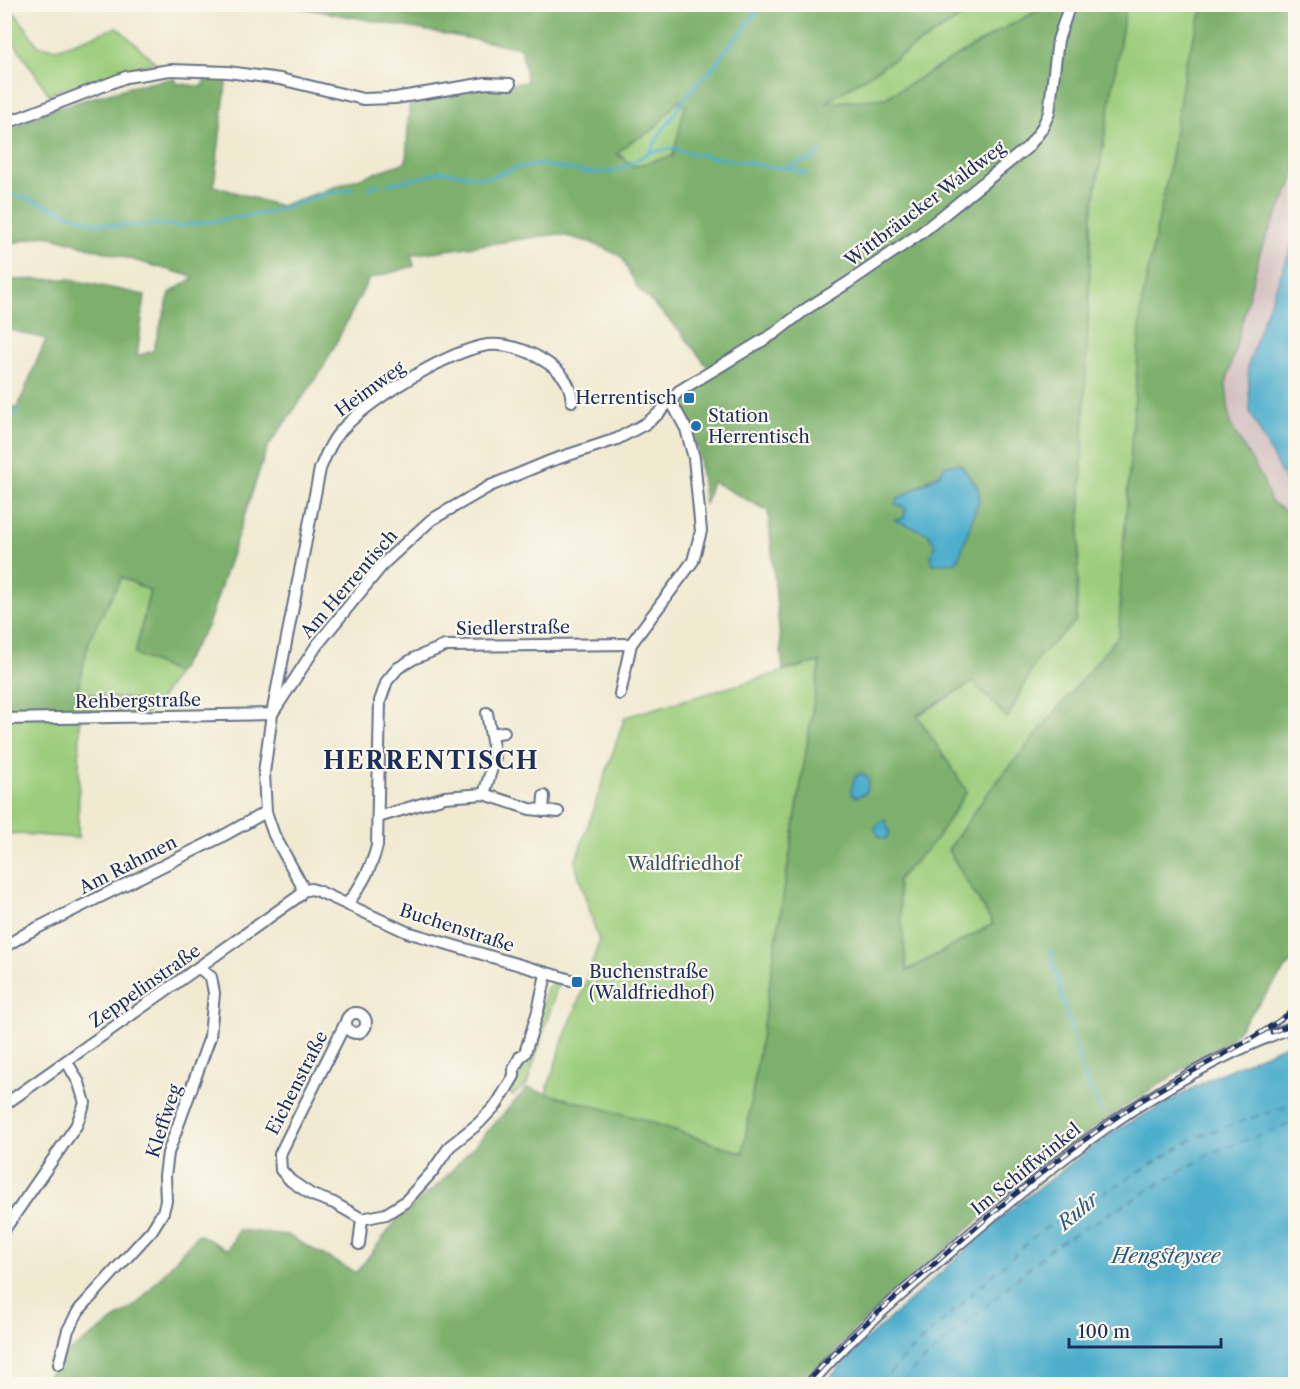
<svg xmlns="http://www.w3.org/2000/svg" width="1300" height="1389" viewBox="0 0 1300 1389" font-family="'Libre Caslon Text',serif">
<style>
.industrial{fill:#d2bfc0}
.green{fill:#9ccd7c;stroke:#5c7e6d;stroke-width:1.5}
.forest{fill:#7db06c;stroke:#4c7065;stroke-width:1.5;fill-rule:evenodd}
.water{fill:#4daecc;stroke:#346e95;stroke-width:1.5}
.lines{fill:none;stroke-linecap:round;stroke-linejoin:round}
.stream{stroke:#4daecc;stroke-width:3}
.ferry{stroke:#2c5b84;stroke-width:1.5;stroke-dasharray:8 6;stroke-linecap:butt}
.street-casing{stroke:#667086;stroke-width:14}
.street{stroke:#fff;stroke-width:10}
.rail-casing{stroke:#1b2f5e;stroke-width:5}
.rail{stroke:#fbf7ec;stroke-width:3;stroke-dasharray:9;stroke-linecap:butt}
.poi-dot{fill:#1f6fb2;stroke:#fbf7ec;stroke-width:2}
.labels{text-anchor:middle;stroke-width:4.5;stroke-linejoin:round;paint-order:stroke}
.street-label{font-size:18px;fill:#1b2f5e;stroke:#fbf7ec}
.poi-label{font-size:18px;fill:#1b2f5e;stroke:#fbf7ec;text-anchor:start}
.park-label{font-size:18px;fill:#3b5666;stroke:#fbf7ec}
.water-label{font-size:20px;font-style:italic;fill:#2c5b84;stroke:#fbf7ec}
.district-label{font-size:24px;font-weight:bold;letter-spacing:1.5px;fill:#1b2f5e;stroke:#fbf7ec}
</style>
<rect width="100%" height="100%" fill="#fbf7ec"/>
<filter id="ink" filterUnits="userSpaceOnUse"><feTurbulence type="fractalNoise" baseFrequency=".0167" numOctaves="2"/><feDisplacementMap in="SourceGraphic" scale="12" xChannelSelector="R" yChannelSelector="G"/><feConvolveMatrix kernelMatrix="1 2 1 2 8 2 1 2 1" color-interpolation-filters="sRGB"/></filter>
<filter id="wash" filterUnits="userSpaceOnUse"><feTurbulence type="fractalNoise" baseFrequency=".008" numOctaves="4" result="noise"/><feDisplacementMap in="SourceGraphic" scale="24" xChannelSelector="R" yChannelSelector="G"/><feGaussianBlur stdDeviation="1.35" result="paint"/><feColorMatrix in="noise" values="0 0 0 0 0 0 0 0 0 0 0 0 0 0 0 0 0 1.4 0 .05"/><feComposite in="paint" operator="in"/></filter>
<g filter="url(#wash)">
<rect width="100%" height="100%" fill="#f0ead1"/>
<polygon class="industrial" points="1295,178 1295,517 1271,502 1263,480 1230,424 1226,384 1260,252 1269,231"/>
<g class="green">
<polygon points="4,5 7,5 19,18 38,46 57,49 117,27 155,62 54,92 50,96 5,29"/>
<polygon points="980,5 1049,5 1001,30 886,98 823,103"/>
<polygon points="1126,5 1204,5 1186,62 1169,169 1121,578 1119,635 986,795 948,850 993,924 906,971 897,880 935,841 917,716 973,682 1008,718 1038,657 1076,621 1092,215"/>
<polygon points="679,100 686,105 673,156 634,166 617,153 630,142 653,130"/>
<polygon points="121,577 150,590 135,654 177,673 159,701 150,702 77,693 90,637"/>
<polygon points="820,661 743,1153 641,1119 546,1094 563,1040 585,985 599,942 575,863 625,717"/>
<polygon points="4,715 80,717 78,838 5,833"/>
<polygon points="553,984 558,985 527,1084 512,1096 510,1093 523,1070 547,988"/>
</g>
<path class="forest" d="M 286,5 L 980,5 L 825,103 L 886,98 L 1001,30 L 1049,5 L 1126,5 L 1092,215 L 1076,621 L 1038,657 L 1007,718 L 973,682 L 917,715 L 967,791 L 935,841 L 897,880 L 907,971 L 993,924 L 948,850 L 986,795 L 1119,635 L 1121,578 L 1142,300 L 1169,169 L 1186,62 L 1204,5 L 1295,5 L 1295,178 L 1269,231 L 1260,252 L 1226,384 L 1230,424 L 1263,480 L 1271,502 L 1295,517 L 1295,957 L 1231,1039 L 1133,1101 L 1034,1171 L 854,1330 L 807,1384 L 41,1384 L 65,1355 L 138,1303 L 198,1234 L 228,1250 L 238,1230 L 287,1235 L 356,1273 L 396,1221 L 443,1180 L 527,1088 L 641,1119 L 743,1153 L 820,662 L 783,670 L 768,511 L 712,481 L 705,505 L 698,451 L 683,407 L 683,397 L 688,392 L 714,375 L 680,331 L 637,287 L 621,256 L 590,242 L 558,234 L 411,255 L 414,266 L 369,279 L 322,370 L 267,448 L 208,625 L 177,673 L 135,654 L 150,591 L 122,577 L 90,637 L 77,692 L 150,702 L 148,714 L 5,715 L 5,402 L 17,409 L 46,339 L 5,329 L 5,280 L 68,279 L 145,295 L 137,356 L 153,351 L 170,293 L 194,277 L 45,235 L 5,245 L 5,132 L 52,109 L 130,87 L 175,78 L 175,83 L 203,87 L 205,77 L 227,76 L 214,186 L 280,206 L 406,162 L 410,94 L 527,82 L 521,48 ZM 679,100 L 685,105 L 673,156 L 634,166 L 617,154 L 630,142 L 653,130 ZM 960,464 L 978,488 L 979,499 L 960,555 L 956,562 L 931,557 L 936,545 L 929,534 L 896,520 L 904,518 L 909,492 L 931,478 Z"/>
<g class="water">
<polygon points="1295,239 1295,495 1291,493 1250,412 1248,366 1261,325"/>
<polygon points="960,464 978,488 979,499 960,555 956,562 933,564 931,557 935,545 929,534 895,520 904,518 906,508 895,504 898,499 939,475 946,465"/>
<polygon points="862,773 869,779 866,793 856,797 852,794 851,790 855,777"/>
<polygon points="885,820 890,833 886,839 881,838 875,830 876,826"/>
<polygon points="1295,1041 1295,1384 824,1384 857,1348 1011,1209 1113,1132 1217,1075"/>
</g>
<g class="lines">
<g class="stream">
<polyline points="650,152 658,137 691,90 711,70 725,51 764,4"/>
<polyline points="786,167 807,174"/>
<polyline points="388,184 424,177 441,171 485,178 492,177 518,167 544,165 585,172 601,173 617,171 650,152 675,148 682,152 751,163 771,168 786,167 815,158 821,152"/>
<polyline points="369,188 379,184"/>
<polyline points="4,194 20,196 83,219 99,223 119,226 164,224 180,226 266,213 326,194 353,189"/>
<polyline points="4,414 18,413"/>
<path d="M 1051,950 C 1052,966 1058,980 1062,996 C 1073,1035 1079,1077 1102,1111"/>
</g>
<g class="ferry">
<polyline points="880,1384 902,1359 1038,1233 1196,1137 1296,1103"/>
<polyline points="902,1384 914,1369 1053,1247 1213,1152 1296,1122"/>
</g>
</g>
</g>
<g filter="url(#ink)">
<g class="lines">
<g class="street-casing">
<g id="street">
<polyline points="4,124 126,77 170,70 228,72 280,79 363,99 395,98 486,83 510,84"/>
<polyline points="620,694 631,644 693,561 701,531 694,458 686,429 671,401"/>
<path d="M 4,719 L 272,714 L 320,469 C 325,457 330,443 339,433 C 366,401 448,351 488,345 C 505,343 527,350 541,359 C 560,370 570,380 572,401"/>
<polyline points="491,734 504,732"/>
<polyline points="484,794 495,758 487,713"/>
<polyline points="543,811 544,796"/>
<polyline points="378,817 445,797 484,794 530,809 558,812"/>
<polyline points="302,891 301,884 274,835 266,812 264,773 272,714 317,645 384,563 431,520 490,486 550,461 617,439 645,424 658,414 679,391 775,333 806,309 849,282 921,233 1028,147 1041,130 1049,113 1058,40 1070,4"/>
<polyline points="302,891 311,889 318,891 407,932 571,980"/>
<path d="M 347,904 C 362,885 371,869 377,846 L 380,701 L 387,681 L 398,668 L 415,658 L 445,646 L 631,644"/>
<polyline points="4,947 27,933 221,837 266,812"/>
<circle cx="356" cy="1023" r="10"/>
<polyline points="346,1022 280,1154 281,1170 291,1181 312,1195 334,1203 362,1219"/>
<polyline points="4,1105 299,896 302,891"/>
<polyline points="4,1230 76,1126 85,1103 79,1083 67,1062"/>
<polyline points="359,1244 362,1219 386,1214 405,1202 432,1172 450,1146 479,1123 497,1104 514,1076 514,1069 520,1057 525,1053 538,1011 546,974"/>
<polyline points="59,1364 68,1330 79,1310 152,1230 163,1212 166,1201 165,1176 168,1153 210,1037 214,993 211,977 199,968"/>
<path d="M 810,1384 C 847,1339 894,1301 938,1262 C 1046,1168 1159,1075 1296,1026"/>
</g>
</g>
<use href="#street" class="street"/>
<g class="rail-casing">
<g id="rail">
<polyline points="1272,1032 1296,1023"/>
<path d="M 806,1384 C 844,1340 888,1304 932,1266 C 997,1208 1063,1152 1136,1104 C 1188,1070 1247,1047 1296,1008"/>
</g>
</g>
<use href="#rail" class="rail"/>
</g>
</g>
<g class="poi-dot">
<rect x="683" y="392" width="12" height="12" rx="3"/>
<circle cx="696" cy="426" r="6"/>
<rect x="571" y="976" width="12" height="12" rx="3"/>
</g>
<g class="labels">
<g class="street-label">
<text transform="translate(925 204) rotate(-37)" y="6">Wittbräucker Waldweg</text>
<text transform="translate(370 389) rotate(-36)" y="6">Heimweg</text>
<text transform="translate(349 584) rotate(-49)" y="6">Am Herrentisch</text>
<text transform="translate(513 628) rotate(-1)" y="6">Siedlerstraße</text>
<text transform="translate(138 701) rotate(-1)" y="6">Rehbergstraße</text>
<text transform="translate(128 865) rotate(-27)" y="6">Am Rahmen</text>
<text transform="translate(457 928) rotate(18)" y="6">Buchenstraße</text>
<text transform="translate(145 986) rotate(-35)" y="6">Zeppelinstraße</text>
<text transform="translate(297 1083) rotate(-63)" y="6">Eichenstraße</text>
<text transform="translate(164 1121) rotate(-72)" y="6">Kleffweg</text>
<text transform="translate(1026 1169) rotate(-39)" y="6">Im Schiffwinkel</text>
</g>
<g class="poi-label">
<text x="677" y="404" text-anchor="end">Herrentisch</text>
<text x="708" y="422">Station<tspan x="708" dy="21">Herrentisch</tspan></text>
<text x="589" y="978">Buchenstraße<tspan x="589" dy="21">(Waldfriedhof)</tspan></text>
</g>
<g class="park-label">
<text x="684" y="870">Waldfriedhof</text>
</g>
<g class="water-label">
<text transform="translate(1078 1211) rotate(-40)" y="7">Ruhr</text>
<text x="1166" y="1263">Hengsteysee</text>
</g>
<g class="district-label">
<text x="431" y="769">HERRENTISCH</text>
</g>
</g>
<rect width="1300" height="1389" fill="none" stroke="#fbf7ec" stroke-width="24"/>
<path d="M1069 1338v9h152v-9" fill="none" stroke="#1b2f5e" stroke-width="3"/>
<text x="1078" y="1338" font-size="18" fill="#1b2f5e" stroke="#fbf7ec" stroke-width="4.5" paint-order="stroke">100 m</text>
</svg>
